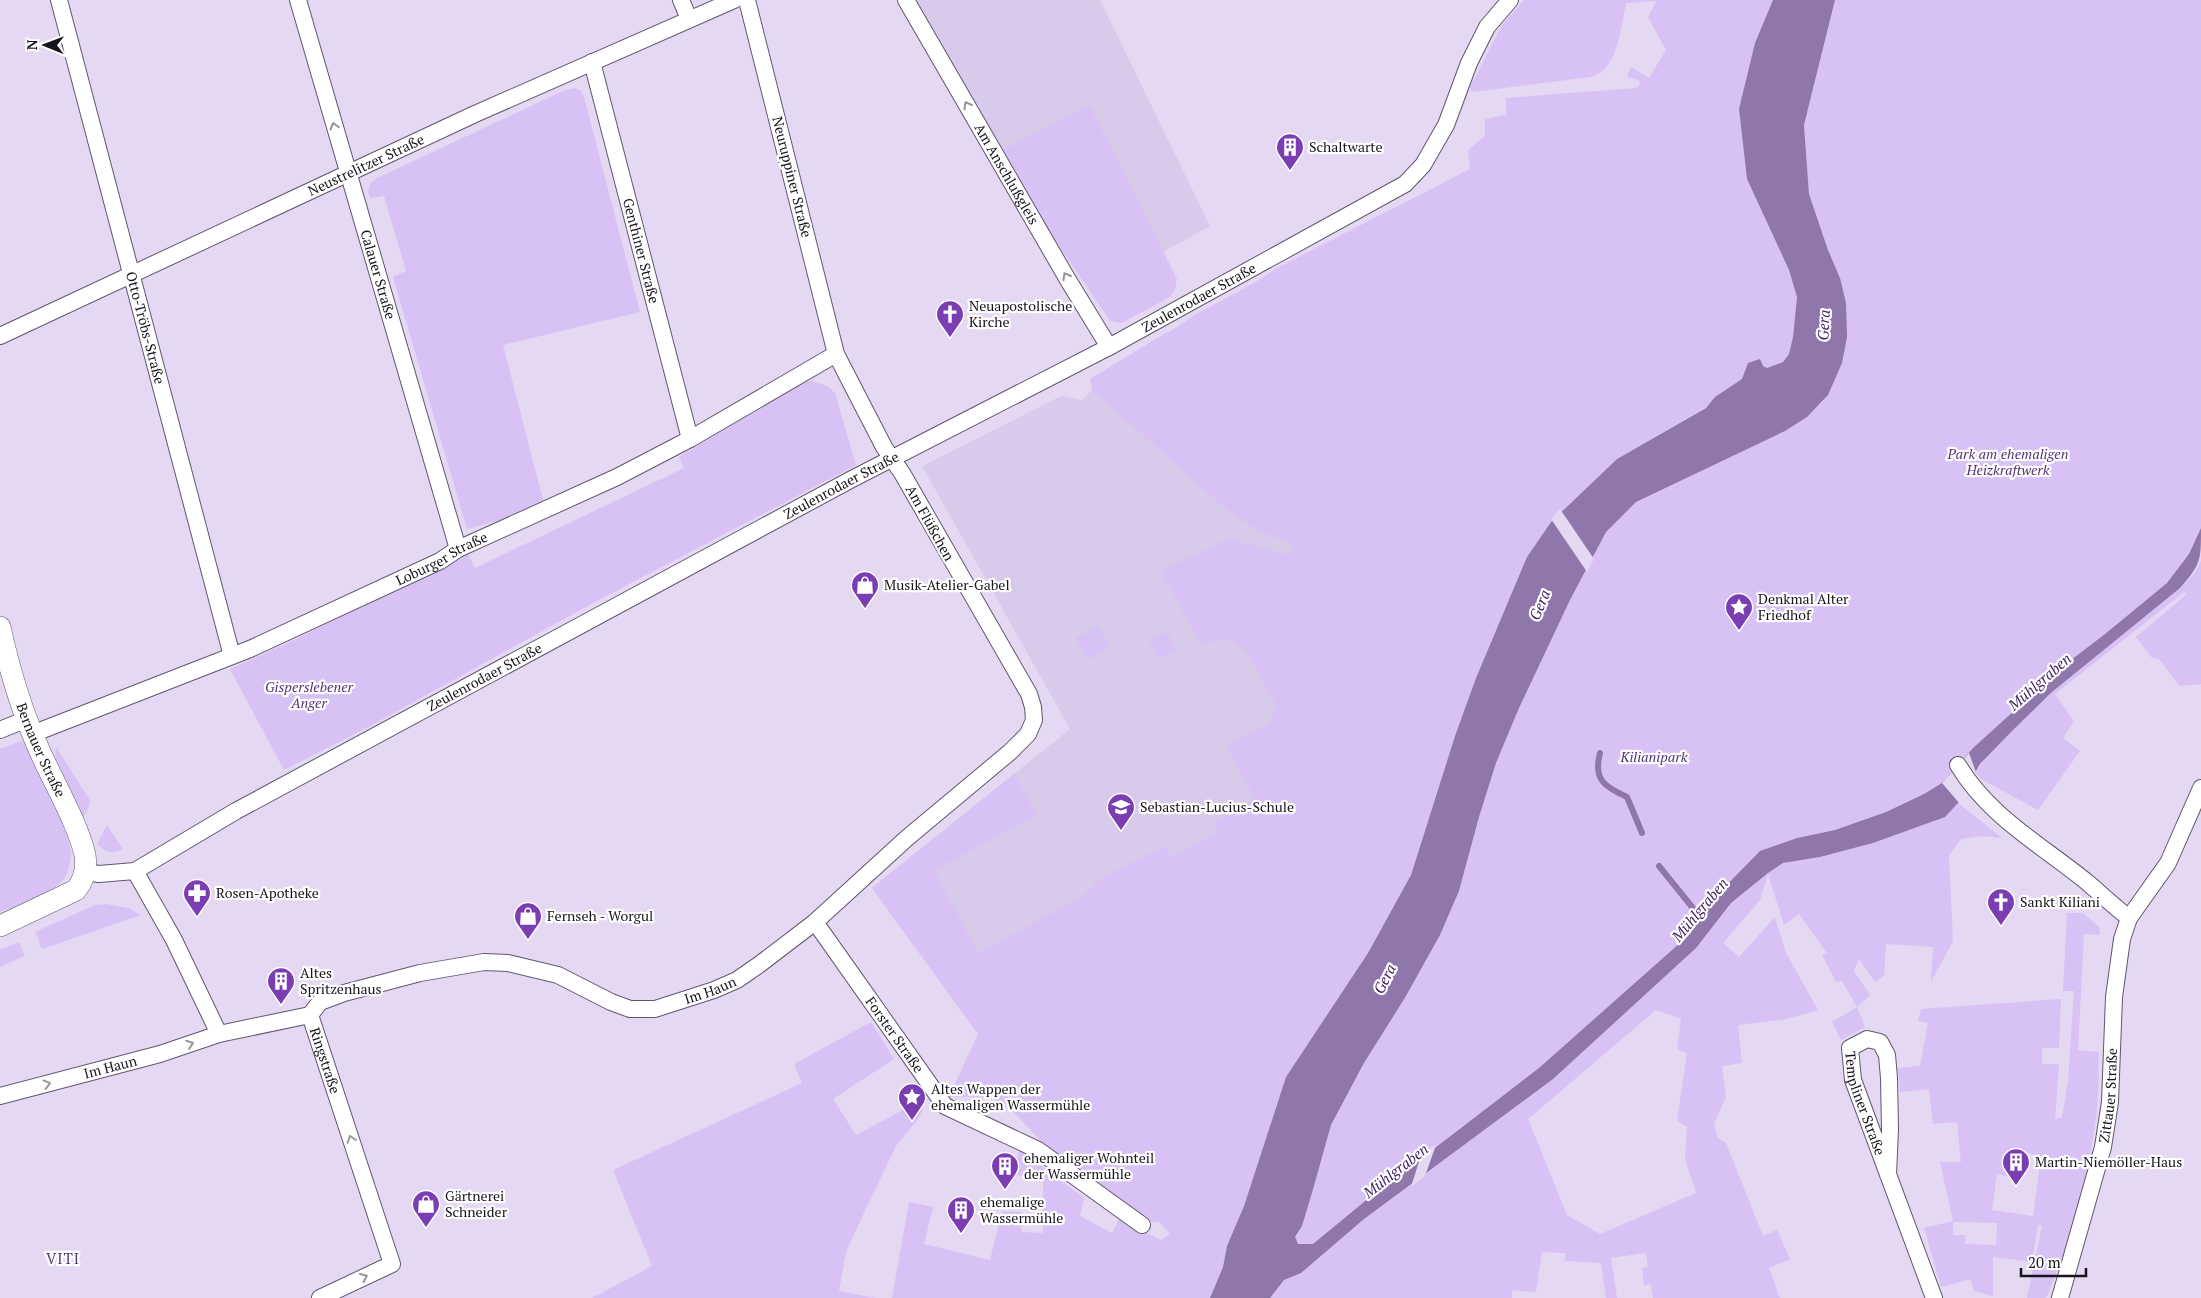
<svg xmlns="http://www.w3.org/2000/svg" width="2201" height="1298" viewBox="0 0 2201 1298" font-family="'PT Serif',serif">
<style>
.built{fill:#d8caeb}
.green{fill:#d8c1f5;fill-rule:evenodd}
.water{fill:#8f77ac}
.pier{fill:#e4d8f3}
.lines{fill:none;stroke-linecap:round;stroke-linejoin:round}
.stream{stroke:#8f77ac;stroke-width:6}
.minor-casing{stroke:#61576d;stroke-width:18}
.tertiary-casing{stroke:#61576d;stroke-width:22}
.minor{stroke:#fff;stroke-width:16}
.tertiary{stroke:#fff;stroke-width:21}
.oneway{stroke:#979599}
.labels{text-anchor:middle;stroke-width:4.5;stroke-linejoin:round;paint-order:stroke}
.poi-label{font-size:14px;fill:#18141d;stroke:#fff;text-anchor:start}
.street-label{font-size:14px;fill:#18141d;stroke:#fff}
.park-label{font-size:14px;font-style:italic;fill:#553376;stroke:#fff}
.water-label{font-size:15px;font-style:italic;fill:#442264;stroke:#fff}
.neighbourhood-label{font-size:15px;letter-spacing:1px;fill:#563974;stroke:#fff}
</style>
<rect width="100%" height="100%" fill="#e4d8f3"/>
<g class="built">
<polygon points="912,0 1100,0 1210,226 1163,252 1090,105 999,151"/>
<polygon points="1092,381 1353,479 1274,892 978,1034 872,888 1070,729 922,466 1061,396 1082,400 1092,390"/>
</g>
<g class="green">
<path d="M 1524,0 L 1773,0 L 1739,109 L 1747,179 L 1789,270 L 1797,297 L 1793,337 L 1789,354 L 1783,362 L 1617,459 L 1551,522 L 1527,557 L 1476,678 L 1455,736 L 1411,875 L 1368,953 L 1286,1077 L 1244,1206 L 1227,1246 L 1223,1267 L 1210,1298 L 892,1298 L 909,1202 L 933,1207 L 924,1244 L 990,1260 L 1002,1211 L 1022,1212 L 1021,1232 L 1043,1233 L 1043,1177 L 1014,1175 L 1019,1149 L 1084,1198 L 1080,1216 L 1112,1233 L 1119,1219 L 1161,1240 L 1170,1234 L 1159,1222 L 1148,1222 L 1086,1180 L 1040,1140 L 1005,1103 L 986,1097 L 949,1097 L 978,1034 L 872,888 L 1014,774 L 1037,815 L 934,870 L 978,953 L 1081,898 L 1102,878 L 1165,846 L 1172,857 L 1217,832 L 1214,822 L 1255,799 L 1226,745 L 1271,723 L 1276,705 L 1246,651 L 1229,639 L 1200,643 L 1161,571 L 1228,539 L 1290,555 L 1293,544 L 1260,532 L 1227,510 L 1092,390 L 1090,379 L 1164,334 C 1177,329 1187,319 1200,312 C 1225,298 1252,286 1275,269 L 1470,169 L 1468,150 L 1485,136 L 1485,119 L 1506,115 L 1506,98 L 1636,88 L 1640,85 L 1639,80 L 1627,77 L 1631,67 L 1649,78 L 1666,50 L 1648,17 L 1656,1 L 1626,3 C 1622,23 1619,54 1604,70 C 1600,73 1595,75 1590,77 L 1472,92 L 1469,85 L 1474,80 L 1502,25 Z"/>
<path d="M 1835,0 L 2201,0 L 2201,528 L 2190,554 L 2167,583 L 2105,634 L 2067,663 L 1973,748 L 1942,783 L 1924,794 L 1886,812 L 1835,830 L 1796,838 L 1768,872 L 1783,863 L 1820,857 L 1873,843 L 1944,817 L 1958,803 L 2002,838 L 1983,836 L 1961,839 L 1949,856 L 1953,941 L 1931,982 L 1933,947 L 1886,944 L 1884,976 L 1875,982 L 1859,959 L 1854,971 L 1870,995 L 1857,1007 L 1865,1027 L 1841,1040 L 1832,1022 L 1857,1007 L 1842,981 L 1836,982 L 1822,955 L 1827,953 L 1799,914 L 1784,925 L 1768,874 L 1760,900 L 1723,943 L 1739,957 L 1775,917 L 1786,953 L 1818,1010 L 1787,1019 L 1738,1025 L 1742,1063 L 1722,1066 L 1726,1097 L 1714,1124 L 1717,1137 L 1726,1143 L 1763,1236 L 1777,1230 L 1790,1259 L 1769,1268 L 1780,1298 L 1653,1298 L 1651,1284 L 1644,1285 L 1642,1268 L 1648,1267 L 1646,1253 L 1611,1258 L 1617,1298 L 1606,1298 L 1601,1263 L 1565,1261 L 1565,1253 L 1542,1252 L 1536,1292 L 1512,1290 L 1512,1298 L 1270,1298 L 1284,1280 L 1301,1273 L 1295,1237 L 1302,1226 L 1312,1193 L 1331,1125 L 1364,1063 L 1406,996 L 1440,935 L 1459,891 L 1479,817 L 1496,763 L 1519,708 L 1570,600 L 1606,531 L 1636,502 L 1785,431 L 1823,402 L 1842,363 L 1840,278 L 1828,250 L 1809,194 L 1804,125 ZM 1656,1010 L 1681,1019 L 1677,1049 L 1687,1053 L 1677,1121 L 1687,1127 L 1685,1159 L 1696,1193 L 1600,1234 L 1567,1215 L 1528,1119 Z"/>
<polygon points="575,88 581,91 584,97 640,312 503,345 543,500 501,520 467,529 393,277 406,271 384,196 370,198 368,191 370,184 377,178 565,90"/>
<polygon points="1090,105 1177,279 1175,290 1170,297 1122,323 1110,321 1024,194 999,151"/>
<polygon points="812,381 827,386 835,393 856,465 593,603 372,725 284,770 230,669 294,640 468,554 475,568 684,468 679,457 802,382"/>
<path d="M 2201,561 L 2201,684 L 2181,686 L 2178,684 L 2159,659 L 2152,658 L 2136,637 L 2186,595 L 2184,592 L 2055,694 L 2074,721 L 2063,738 L 2080,751 L 2038,810 L 1981,779 L 1976,773 C 1986,753 2005,737 2021,721 C 2071,673 2126,632 2180,588 L 2194,574 Z"/>
<polygon points="1098,626 1110,647 1087,660 1076,638"/>
<polygon points="1167,632 1176,651 1158,659 1149,640"/>
<path d="M 21,741 L 25,743 C 36,768 69,828 71,852 C 71,862 68,874 62,881 C 49,895 17,905 0,912 L 0,749 Z"/>
<polygon points="56,747 91,802 83,818 55,757"/>
<path d="M 107,825 L 123,849 C 111,854 106,853 97,844 Z"/>
<polygon points="106,904 129,908 141,915 42,949 35,932 95,905"/>
<path d="M 2067,913 L 2083,913 L 2100,928 L 2099,935 L 2084,934 L 2078,1050 L 2099,1052 C 2098,1071 2099,1091 2097,1109 C 2091,1167 2070,1246 2046,1298 L 2027,1298 L 2042,1226 L 2038,1225 L 2032,1262 L 1993,1257 L 1993,1296 L 1974,1291 L 1971,1279 L 1941,1287 L 1924,1228 L 1953,1221 L 1940,1162 L 1961,1162 L 1957,1122 L 1933,1124 L 1929,1089 L 1900,1092 L 1898,1068 L 1920,1066 L 1928,1023 L 1918,1021 L 1921,1009 L 2061,999 L 2059,1048 L 2042,1048 L 2042,1064 L 2059,1064 L 2055,1119 L 2062,1118 L 2068,1081 L 2074,991 L 2063,991 ZM 2023,1150 L 2041,1158 L 2033,1216 L 1992,1210 L 1997,1174 L 2009,1176 L 2012,1154 ZM 1953,1222 L 1997,1223 L 1996,1245 L 1965,1244 L 1965,1235 L 1953,1235 Z"/>
<polygon points="19,942 25,956 0,967 0,950"/>
<polygon points="871,1022 894,1059 833,1099 856,1135 920,1101 923,1108 919,1118 896,1146 869,1202 846,1252 839,1291 876,1298 592,1298 652,1266 613,1170 802,1083 794,1064"/>
</g>
<path class="water" d="M 1773,0 L 1835,0 L 1804,125 L 1809,194 L 1828,250 L 1840,278 L 1846,303 L 1847,337 L 1842,363 L 1828,395 L 1807,417 L 1785,431 L 1636,502 L 1606,532 L 1570,600 L 1519,708 L 1496,763 L 1479,817 L 1459,891 L 1440,935 L 1406,996 L 1364,1063 L 1331,1125 L 1312,1193 L 1302,1226 L 1295,1237 L 1298,1244 L 1313,1244 L 1421,1155 L 1435,1148 L 1539,1068 L 1689,935 L 1711,901 L 1760,851 L 1797,838 L 1835,830 L 1886,812 L 1924,794 L 1942,783 L 1973,748 L 2067,663 L 2105,634 L 2167,583 L 2189,554 L 2201,528 C 2201,561 2201,564 2180,588 L 2052,692 L 2012,731 L 1980,764 L 1958,803 L 1945,817 L 1873,843 L 1820,857 L 1783,863 L 1768,873 L 1731,903 L 1696,948 L 1553,1079 L 1364,1219 L 1301,1273 L 1284,1280 L 1270,1298 L 1210,1298 L 1223,1267 L 1227,1246 L 1244,1206 L 1286,1077 L 1368,953 L 1411,875 L 1455,736 L 1476,678 L 1527,557 L 1551,522 L 1617,459 L 1706,408 L 1715,397 L 1742,379 L 1748,363 L 1760,359 L 1763,366 L 1767,368 L 1783,362 L 1789,354 L 1793,337 L 1797,297 L 1789,270 L 1747,179 L 1739,109 L 1755,43 Z"/>
<g class="pier">
<polygon points="1560,509 1594,559 1587,572 1551,519"/>
<polygon points="1969,753 1977,775 1960,804 1942,783"/>
<polygon points="1436,1145 1425,1176 1411,1187 1422,1152"/>
</g>
<g class="lines">
<g class="stream">
<path d="M 1600,753 C 1593,780 1604,786 1627,797 L 1642,833"/>
<polyline points="1659,866 1705,923"/>
</g>
<g class="minor-casing">
<g id="minor">
<path id="s1" d="M 59,0 L 232,656"/>
<path id="s2" d="M 298,0 L 458,549"/>
<polyline points="681,0 689,19"/>
<path id="s3" d="M 906,0 L 1068,280 L 1109,347"/>
<path id="s4" d="M 592,62 L 690,439"/>
<path id="s5" d="M 0,336 L 475,114 L 734,0"/>
<polyline points="0,730 27,719"/>
<path id="s6" d="M 32,734 L 250,649 L 440,561 L 458,549 L 617,477 L 690,439 L 836,354"/>
<path d="M 1958,765 C 1989,817 2043,846 2088,883 C 2102,895 2115,907 2129,918"/>
<polyline points="135,871 174,940 219,1034"/>
<path id="s7" d="M 85,872 L 99,874 L 135,871 L 236,811 L 852,479 L 1109,347 L 1405,184 L 1423,165 L 1446,125 L 1469,63 L 1487,27 L 1510,0"/>
<path id="s8" d="M 815,922 L 945,1106 L 1038,1150 L 1142,1225"/>
<path id="s9" d="M 310,1015 L 320,1002 L 344,993 L 420,973 L 484,962 L 508,963 L 558,975 L 611,1002 L 630,1009 L 655,1009 L 714,990 L 737,980 L 760,964 L 815,922 L 907,838 L 1010,752 L 1028,734 L 1034,720 L 1033,707 L 1029,694 L 902,473 L 884,447 L 836,354 L 747,0"/>
<path id="s10" d="M 310,1015 L 392,1264 L 320,1298"/>
<path id="s11" d="M 0,1096 L 160,1054 L 219,1034 L 310,1015"/>
<path id="s12" d="M 1888,1175 L 1890,1129 L 1889,1078 L 1887,1055 L 1880,1042 L 1867,1039 L 1850,1048 L 1853,1080 L 1934,1298"/>
<path id="s13" d="M 2060,1298 L 2103,1147 L 2110,1102 L 2114,997 L 2122,939 L 2129,918 L 2168,863 L 2201,788"/>
</g>
</g>
<g class="tertiary-casing">
<g id="tertiary">
<path id="s14" d="M 0,627 C 9,668 21,709 38,747 C 51,778 78,823 85,855 C 87,868 84,880 76,890 L 0,926"/>
</g>
</g>
<use href="#minor" class="minor"/>
<use href="#tertiary" class="tertiary"/>
</g>
<defs><path id="oneway-chevron" d="M-2-3.5L2.5 0L-2 3.5" fill="none" stroke-width="1.6" stroke-linecap="round" stroke-linejoin="round" transform="scale(1.25)"/></defs>
<g class="oneway">
<use href="#oneway-chevron" transform="translate(967 105) rotate(-120)"/>
<use href="#oneway-chevron" transform="translate(334 126) rotate(-106)"/>
<use href="#oneway-chevron" transform="translate(1066 276) rotate(-120)"/>
<use href="#oneway-chevron" transform="translate(190 1044) rotate(-19)"/>
<use href="#oneway-chevron" transform="translate(47 1084) rotate(-15)"/>
<use href="#oneway-chevron" transform="translate(351 1139) rotate(-108)"/>
<use href="#oneway-chevron" transform="translate(364 1277) rotate(-25)"/>
</g>
<defs>
<g id="building-pin" transform="scale(1.4375)"><path d="M0 17L-7.5 6A9.5 9.5 0 1 1 7.5 6Z" fill="#7b3db2" stroke="#fff"/><path d="M-4-6H4V6H1V3H-1V6H-4ZM-2.5-4.3h1.7v1.8h-1.7ZM.8-4.3h1.7v1.8H.8ZM-2.5-1h1.7V.8h-1.7ZM.8-1h1.7V.8H.8Z" fill="#fff"/></g>
<g id="church-pin" transform="scale(1.4375)"><path d="M0 17L-7.5 6A9.5 9.5 0 1 1 7.5 6Z" fill="#7b3db2" stroke="#fff"/><path d="M-1.2-6h2.4v3.5h3.3v2.4h-3.3V6h-2.4V-.1h-3.3v-2.4h3.3Z" fill="#fff"/></g>
<g id="shop-pin" transform="scale(1.4375)"><path d="M0 17L-7.5 6A9.5 9.5 0 1 1 7.5 6Z" fill="#7b3db2" stroke="#fff"/><path d="M-5-2.5h2.3a2.7 3.5 0 0 1 5.4 0H5L5.5 6h-11ZM-1.5-2.5h3a1.5 2.3 0 0 0-3 0Z" fill="#fff"/></g>
<g id="sight-pin" transform="scale(1.4375)"><path d="M0 17L-7.5 6A9.5 9.5 0 1 1 7.5 6Z" fill="#7b3db2" stroke="#fff"/><path d="M0-6L1.8-2.2L6-1.7L2.9 1.2L3.7 5.4L0 3.3L-3.7 5.4L-2.9 1.2L-6-1.7L-1.8-2.2Z" fill="#fff"/></g>
<g id="school-pin" transform="scale(1.4375)"><path d="M0 17L-7.5 6A9.5 9.5 0 1 1 7.5 6Z" fill="#7b3db2" stroke="#fff"/><path d="M0-5L7-2L0 1L-7-2ZM-4 1L0 2.5L4 1V4Q0 6-4 4Z" fill="#fff"/></g>
<g id="pharmacy-pin" transform="scale(1.4375)"><path d="M0 17L-7.5 6A9.5 9.5 0 1 1 7.5 6Z" fill="#7b3db2" stroke="#fff"/><path d="M-2-6h4v4h4v4h-4v4h-4v-4h-4v-4h4Z" fill="#fff"/></g>
</defs>
<g fill-rule="evenodd">
<use href="#building-pin" x="1290" y="147"/>
<use href="#church-pin" x="950" y="314"/>
<use href="#shop-pin" x="865" y="585"/>
<use href="#sight-pin" x="1739" y="607"/>
<use href="#school-pin" x="1121" y="807"/>
<use href="#pharmacy-pin" x="197" y="893"/>
<use href="#church-pin" x="2001" y="902"/>
<use href="#shop-pin" x="528" y="916"/>
<use href="#building-pin" x="281" y="981"/>
<use href="#sight-pin" x="912" y="1097"/>
<use href="#building-pin" x="2016" y="1162"/>
<use href="#building-pin" x="1005" y="1166"/>
<use href="#shop-pin" x="426" y="1204"/>
<use href="#building-pin" x="961" y="1210"/>
</g>
<g class="labels">
<g class="poi-label">
<text x="1309" y="152">Schaltwarte</text>
<text x="969" y="311">Neuapostolische<tspan x="969" dy="16">Kirche</tspan></text>
<text x="884" y="590">Musik-Atelier-Gabel</text>
<text x="1758" y="604">Denkmal Alter<tspan x="1758" dy="16">Friedhof</tspan></text>
<text x="1140" y="812">Sebastian-Lucius-Schule</text>
<text x="216" y="898">Rosen-Apotheke</text>
<text x="2020" y="907">Sankt Kiliani</text>
<text x="547" y="921">Fernseh - Worgul</text>
<text x="300" y="978">Altes<tspan x="300" dy="16">Spritzenhaus</tspan></text>
<text x="931" y="1094">Altes Wappen der<tspan x="931" dy="16">ehemaligen Wassermühle</tspan></text>
<text x="1024" y="1163">ehemaliger Wohnteil<tspan x="1024" dy="16">der Wassermühle</tspan></text>
<text x="2035" y="1167">Martin-Niemöller-Haus</text>
<text x="445" y="1201">Gärtnerei<tspan x="445" dy="16">Schneider</tspan></text>
<text x="980" y="1207">ehemalige<tspan x="980" dy="16">Wassermühle</tspan></text>
</g>
<g class="street-label">
<text dy="5" stroke="none"><textPath href="#s5" startOffset="404">Neustrelitzer Straße</textPath></text>
<text dy="5" stroke="none"><textPath href="#s3" startOffset="201">Am Anschlußgleis</textPath></text>
<text transform="translate(792 177) rotate(76)" y="5">Neuruppiner Straße</text>
<text dy="5" stroke="none"><textPath href="#s4" startOffset="195">Genthiner Straße</textPath></text>
<text dy="5" stroke="none"><textPath href="#s2" startOffset="286">Calauer Straße</textPath></text>
<text dy="5" stroke="none"><textPath href="#s7" startOffset="1259">Zeulenrodaer Straße</textPath></text>
<text dy="5" stroke="none"><textPath href="#s1" startOffset="339">Otto-Tröbs-Straße</textPath></text>
<text dy="5" stroke="none"><textPath href="#s7" startOffset="855">Zeulenrodaer Straße</textPath></text>
<text transform="translate(930 523) rotate(61)" y="5">Am Flüßchen</text>
<text dy="5" stroke="none"><textPath href="#s6" startOffset="446">Loburger Straße</textPath></text>
<text dy="5" stroke="none"><textPath href="#s7" startOffset="450">Zeulenrodaer Straße</textPath></text>
<text dy="5" stroke="none"><textPath href="#s14" startOffset="130">Bernauer Straße</textPath></text>
<text dy="5" stroke="none"><textPath href="#s9" startOffset="424">Im Haun</textPath></text>
<text dy="5" stroke="none"><textPath href="#s8" startOffset="138">Forster Straße</textPath></text>
<text dy="5" stroke="none"><textPath href="#s10" startOffset="48">Ringstraße</textPath></text>
<text dy="5" stroke="none"><textPath href="#s11" startOffset="114">Im Haun</textPath></text>
<text dy="5" stroke="none"><textPath href="#s13" startOffset="209">Zittauer Straße</textPath></text>
<text dy="5" stroke="none"><textPath href="#s12" startOffset="225">Templiner Straße</textPath></text>
</g>
<g class="park-label">
<text x="2008" y="459">Park am ehemaligen<tspan x="2008" dy="16">Heizkraftwerk</tspan></text>
<text x="309" y="692">Gisperslebener<tspan x="309" dy="16">Anger</tspan></text>
<text x="1654" y="762">Kilianipark</text>
</g>
<g class="water-label">
<text transform="translate(1824 325) rotate(-87)" y="5">Gera</text>
<text transform="translate(1540 605) rotate(-68)" y="5">Gera</text>
<text transform="translate(2040 682) rotate(-41)" y="5">Mühlgraben</text>
<text transform="translate(1700 910) rotate(-50)" y="5">Mühlgraben</text>
<text transform="translate(1385 979) rotate(-63)" y="5">Gera</text>
<text transform="translate(1396 1171) rotate(-38)" y="5">Mühlgraben</text>
</g>
<g class="neighbourhood-label">
<text x="63" y="1264">VITI</text>
</g>
</g>
<g transform="translate(45 45) rotate(271)" stroke="#ffffff" stroke-width="4" paint-order="stroke">
<path d="M0-4L9 19L0 12L-9 19Z" fill="#18141d"/>
<text y="-8" font-size="14" font-weight="bold" text-anchor="middle" fill="#18141d">N</text>
</g>
<path d="M2021 1268v8h65v-8" fill="none" stroke="#18141d" stroke-width="2.5"/>
<text x="2028" y="1268" font-size="15" fill="#18141d" stroke="#ffffff" stroke-width="4" paint-order="stroke">20 m</text>
</svg>
